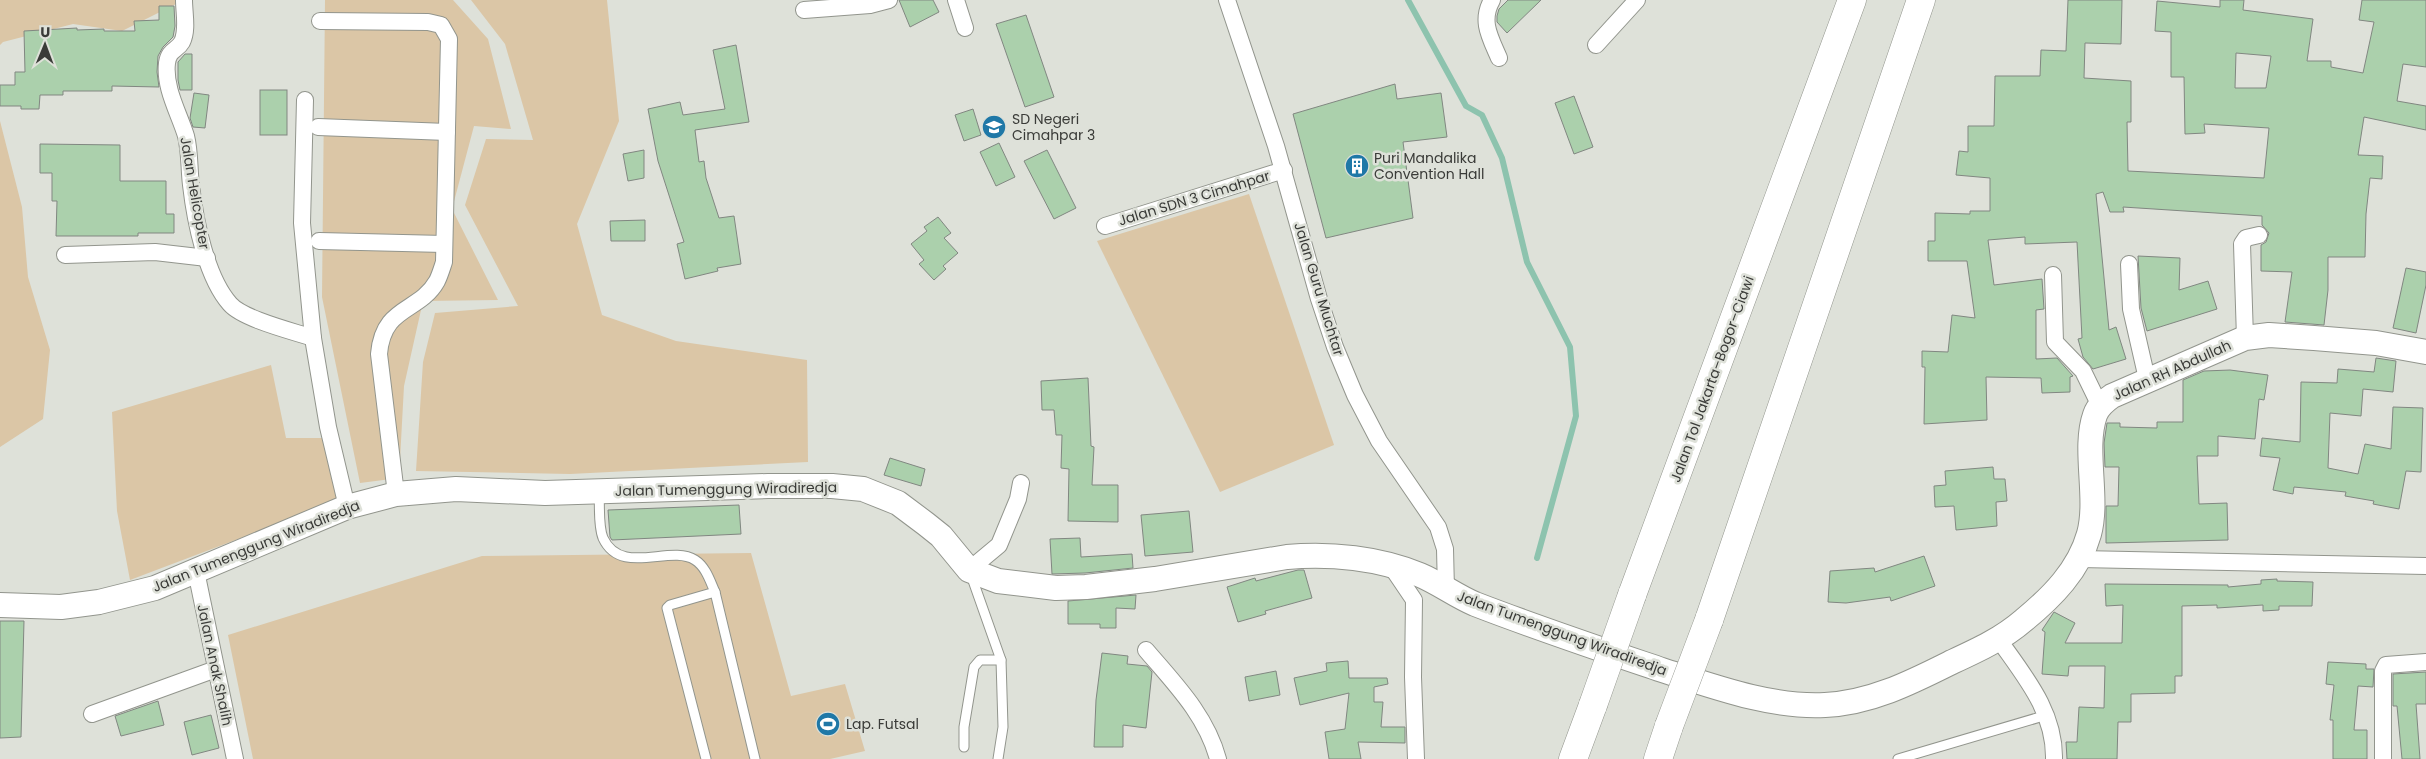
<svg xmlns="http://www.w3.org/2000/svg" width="2426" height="759" viewBox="0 0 2426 759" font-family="Poppins,sans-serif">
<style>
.green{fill:#dbc6a6}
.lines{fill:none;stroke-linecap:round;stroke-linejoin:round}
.stream{stroke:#8dc3ae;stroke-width:6}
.building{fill:#abd0ac;stroke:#818781;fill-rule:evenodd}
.lane-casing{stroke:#92958d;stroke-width:11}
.street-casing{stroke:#92958d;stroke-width:18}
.secondary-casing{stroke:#92958d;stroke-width:26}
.highway-casing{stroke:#92958d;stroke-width:29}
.lane{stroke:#fff;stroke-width:9}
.street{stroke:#fff;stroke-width:16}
.secondary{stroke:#fff;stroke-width:24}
.highway{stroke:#fff;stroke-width:28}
.highway-bridge-casing{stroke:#92958d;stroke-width:29;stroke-linecap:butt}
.highway-bridge{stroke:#fff;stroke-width:28}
.labels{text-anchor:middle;stroke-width:5;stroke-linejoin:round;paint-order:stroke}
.poi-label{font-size:14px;fill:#3a3b38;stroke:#dee1d9;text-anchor:start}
.street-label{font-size:14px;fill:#3a3b38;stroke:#dee1d9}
</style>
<rect width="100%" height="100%" fill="#dee1d9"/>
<g class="green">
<polygon points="0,0 184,0 122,31 73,24 3,42 0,45"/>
<polygon points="325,0 453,0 488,39 511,129 474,126 452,209 498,300 423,301 404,386 399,478 360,483 322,297"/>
<polygon points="471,0 607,0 619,121 577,224 602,315 676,341 807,360 808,462 570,474 416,471 423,362 435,313 518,306 465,205 486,139 533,140 505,44"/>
<polygon points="0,121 22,207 28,277 50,350 43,419 0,447"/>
<polygon points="1249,194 1334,445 1220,492 1097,241"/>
<polygon points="271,365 286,438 324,438 339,501 130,580 117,511 112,412"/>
<polygon points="751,553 791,696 845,684 865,751 830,759 253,759 228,635 482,556"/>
</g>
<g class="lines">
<polyline class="stream" points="1408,0 1466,106 1482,115 1502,158 1527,262 1570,347 1576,416 1537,558"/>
</g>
<g class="building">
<polygon points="899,0 933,0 939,12 910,27"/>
<polygon points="1508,0 1541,0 1507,33 1497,22 1497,16 1499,9"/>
<path d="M 2068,0 L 2122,0 L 2121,44 L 2085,43 L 2084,78 L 2131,81 L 2131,122 L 2127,122 L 2128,171 L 2264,178 L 2269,128 L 2204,124 L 2205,133 L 2185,134 L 2184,77 L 2171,77 L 2171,32 L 2155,31 L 2157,1 L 2220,7 L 2220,0 L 2244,0 L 2243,10 L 2313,19 L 2307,61 L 2331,61 L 2331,67 L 2363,73 L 2374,22 L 2359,20 L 2362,0 L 2426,0 L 2426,67 L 2403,64 L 2397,101 L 2426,106 L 2426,130 L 2364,117 L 2358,155 L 2383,156 L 2382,179 L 2370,178 L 2366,214 L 2365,257 L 2328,257 L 2328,290 L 2324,325 L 2285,322 L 2292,272 L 2261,271 L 2261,245 L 2266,242 L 2269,233 L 2262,225 L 2262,216 L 2123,207 L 2124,212 L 2110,212 L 2103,192 L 2096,194 L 2109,330 L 2116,327 L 2126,359 L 2093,369 L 2083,357 L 2078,339 L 2082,338 L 2077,242 L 2025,244 L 2025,237 L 1988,240 L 1994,285 L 2042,279 L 2044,309 L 2036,310 L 2036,359 L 2057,358 L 2073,376 L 2070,377 L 2070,392 L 2042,393 L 2041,378 L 1986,377 L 1987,420 L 1924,424 L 1925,367 L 1922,367 L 1922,351 L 1948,352 L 1952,315 L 1975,318 L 1967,261 L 1928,261 L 1928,241 L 1935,241 L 1935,213 L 1970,214 L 1970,211 L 1990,211 L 1990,178 L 1956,175 L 1959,151 L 1968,152 L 1968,126 L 1994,126 L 1995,76 L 2040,76 L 2041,50 L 2066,51 ZM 2236,53 L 2271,56 L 2266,88 L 2235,88 Z"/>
<polygon points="159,6 174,6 175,26 173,37 163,47 158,56 157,72 159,87 112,86 112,91 63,91 63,95 40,95 39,109 21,109 21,106 0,106 0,85 15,85 15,72 25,72 24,31 77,28 77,30 104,29 104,31 135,31 134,21 159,20"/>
<polygon points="1026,15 1054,97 1025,107 996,24"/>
<polygon points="736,45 749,122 695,130 699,162 704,161 706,178 719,218 734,216 741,264 717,268 718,271 685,279 677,244 684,242 658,161 648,109 680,102 683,115 725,109 713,50"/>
<polygon points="185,54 192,54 192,90 180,90 178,80 178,62"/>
<polygon points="1395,84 1397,99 1441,93 1447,137 1403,142 1413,218 1326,238 1293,114"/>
<rect x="260" y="90" width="27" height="45"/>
<polygon points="194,93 209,95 205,128 193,127 190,118"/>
<polygon points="1574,96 1593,147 1574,154 1555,103"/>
<polygon points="973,109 981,135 964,141 955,115"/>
<polygon points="999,143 1015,177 996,186 980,152"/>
<polygon points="40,144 120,145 120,181 166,181 166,214 174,214 174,233 138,233 138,236 56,236 57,201 52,201 52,173 40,173"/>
<polygon points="644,150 644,178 628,181 623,154"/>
<polygon points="1047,150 1076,208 1054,219 1024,161"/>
<polygon points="938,217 951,233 944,238 958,253 943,266 946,269 934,280 919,264 924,260 911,244 927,231 924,227"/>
<polygon points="645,220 645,241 611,241 610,221"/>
<polygon points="2138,256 2180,258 2179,290 2208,281 2217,309 2147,331 2141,308"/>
<polygon points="2406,268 2426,272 2426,285 2416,333 2393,328"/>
<polygon points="2376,358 2396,361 2393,392 2363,389 2361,416 2330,413 2328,468 2358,474 2365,444 2391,449 2393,407 2423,408 2421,472 2406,471 2399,509 2373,504 2374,501 2345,496 2346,492 2294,487 2293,494 2273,490 2280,458 2260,456 2262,438 2300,442 2301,382 2337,383 2338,369 2374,372"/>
<polygon points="2230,370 2268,375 2264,400 2259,399 2255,439 2218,436 2218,456 2197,456 2199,504 2227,503 2228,540 2106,543 2106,506 2118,506 2119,467 2105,467 2104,443 2107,423 2120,423 2120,427 2157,428 2157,422 2183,422 2183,380 2204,371"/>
<polygon points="1088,378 1091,446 1094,447 1092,485 1118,485 1118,522 1068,521 1069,469 1061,468 1062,435 1056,435 1054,410 1042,410 1041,381"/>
<polygon points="890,458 925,469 921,486 884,475"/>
<polygon points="1993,467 1994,479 2005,479 2007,501 1996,502 1997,526 1956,530 1954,506 1935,507 1934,486 1946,485 1945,471"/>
<polygon points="739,505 741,534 612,540 610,537 608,510"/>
<polygon points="1189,511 1193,552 1145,556 1141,515"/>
<polygon points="1080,538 1081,557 1132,554 1133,568 1085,573 1052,574 1050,539"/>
<polygon points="1924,556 1935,586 1891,601 1890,597 1846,603 1828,602 1830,571 1874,568 1875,572"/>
<polygon points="1298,570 1304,570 1312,598 1265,611 1266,614 1238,622 1227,587 1255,578 1256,581"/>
<polygon points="2277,579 2277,581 2313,582 2312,606 2279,606 2279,610 2263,611 2263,605 2217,608 2217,605 2182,606 2182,676 2175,676 2175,693 2131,694 2131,722 2118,722 2117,759 2067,759 2066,742 2077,742 2079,707 2104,708 2105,666 2069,666 2068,676 2042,674 2045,632 2042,630 2054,612 2075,623 2065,643 2122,643 2123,605 2106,606 2105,584 2228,585 2228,587 2261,584 2261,580"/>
<polygon points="1136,595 1135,609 1116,608 1116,628 1100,628 1100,624 1068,624 1068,601"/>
<polygon points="0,621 24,621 21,737 0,738"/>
<polygon points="1102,653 1128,656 1127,664 1147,666 1152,672 1146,728 1123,725 1123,747 1094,747 1096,700"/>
<polygon points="1348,661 1349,678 1387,678 1388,684 1374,687 1374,702 1383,702 1381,727 1405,727 1405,743 1358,742 1361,759 1329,759 1325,732 1345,729 1349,693 1300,705 1294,678 1327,671 1326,663"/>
<polygon points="2328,662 2366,664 2366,669 2374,669 2373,687 2358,686 2354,730 2367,730 2367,759 2333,759 2333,720 2330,720 2334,685 2326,684"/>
<polygon points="1276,671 1280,695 1249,701 1245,677"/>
<polygon points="2426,672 2426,704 2416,704 2420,759 2402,759 2397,706 2393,706 2393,674"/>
<polygon points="158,701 164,725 121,736 115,716"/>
<polygon points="211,715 219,748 192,755 184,722"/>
</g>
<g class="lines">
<g class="lane-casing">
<g id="lane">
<path d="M 599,493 C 600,506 598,526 603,538 C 621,577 670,544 695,560 C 706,567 710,581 715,592 L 755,759"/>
<polyline points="971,575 1001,660 1003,727 998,759"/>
<polyline points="964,747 964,727 974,667 980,660 1001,660"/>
<polyline points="706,759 667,608 670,605 715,592"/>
<polyline points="1898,759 2047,715"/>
</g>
</g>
<g class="street-casing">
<g id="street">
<path d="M 184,0 C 184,13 188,30 182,42 C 177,51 169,49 167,63 C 164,88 179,113 186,136 C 190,152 189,169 191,185 C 195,220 206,277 230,304 C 243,319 292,331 313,338 L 328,427 L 347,507"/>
<polyline points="956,0 965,28"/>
<polyline points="1227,0 1276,146 1319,299 1335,347 1355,395 1379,441 1438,527 1445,549 1446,590"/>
<path d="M 1492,0 C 1480,21 1490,37 1499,58"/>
<polyline points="804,10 870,5 889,0"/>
<path d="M 320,21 L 428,22 L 441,25 L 449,39 L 444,262 C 442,268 440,275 437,281 C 419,313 383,305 379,354 L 396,494"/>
<polyline points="1596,45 1637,0"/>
<polyline points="305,100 302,223 313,338"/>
<polyline points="318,127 447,132"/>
<polyline points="1105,226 1284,170"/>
<polyline points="319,241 444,244"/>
<polyline points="65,255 155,252 207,258"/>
<polyline points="2129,264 2131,309 2147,379"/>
<polyline points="2053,275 2055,342 2083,371 2100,406"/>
<polyline points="2245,338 2242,244 2246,238 2259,235"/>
<polyline points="2080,559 2426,566"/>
<polyline points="1391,566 1414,600 1413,677 1416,759"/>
<polyline points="969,570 999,545 1018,499 1021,483"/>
<polyline points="196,571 235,759"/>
<path d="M 1999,640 C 2025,677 2055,712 2054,759"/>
<path d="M 1146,650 C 1175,684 1206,715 1218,759"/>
<polyline points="92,714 216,669"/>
<polyline points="2383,759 2383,671 2386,665 2426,662"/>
</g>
</g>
<g class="secondary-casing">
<path id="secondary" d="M 0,605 L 61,607 L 99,602 L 155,588 L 347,507 L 396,494 L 456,489 L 545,493 L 768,486 L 832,486 L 863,489 L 898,503 L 926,524 L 941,536 L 969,570 L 998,581 L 1056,588 L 1086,587 L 1155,579 L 1287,557 C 1330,553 1379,558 1420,575 C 1439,583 1456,596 1475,604 C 1537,628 1600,649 1662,670 C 1712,686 1772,708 1825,705 C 1871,703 1912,682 1952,662 C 1978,650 2002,639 2024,620 C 2052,597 2079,570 2089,534 C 2099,498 2083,449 2095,415 C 2098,406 2105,401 2112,396 L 2245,338 L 2269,335 L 2314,338 L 2376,343 L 2426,352"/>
</g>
<g class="highway-casing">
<g id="highway">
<polyline points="1632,595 1852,0"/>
<polyline points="1709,620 1921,0"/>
<polyline points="1573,759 1593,705"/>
<polyline points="1658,759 1669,726"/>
</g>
</g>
<use href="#lane" class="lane"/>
<use href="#street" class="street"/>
<use href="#secondary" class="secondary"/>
<use href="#highway" class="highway"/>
<g class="highway-bridge-casing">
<g id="highway-bridge">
<polyline points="1593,705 1632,595"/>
<polyline points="1669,726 1709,620"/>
</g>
</g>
<use href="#highway-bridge" class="highway-bridge"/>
</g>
<defs>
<g id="school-disc" transform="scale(1.25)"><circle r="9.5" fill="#1f78a7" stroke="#dee1d9"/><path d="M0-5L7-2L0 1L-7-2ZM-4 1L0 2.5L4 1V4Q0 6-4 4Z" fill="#fff"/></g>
<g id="building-disc" transform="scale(1.25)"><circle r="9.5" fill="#1f78a7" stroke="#dee1d9"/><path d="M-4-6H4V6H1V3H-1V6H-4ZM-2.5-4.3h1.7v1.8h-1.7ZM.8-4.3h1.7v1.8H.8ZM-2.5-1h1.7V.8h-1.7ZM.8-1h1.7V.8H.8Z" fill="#fff"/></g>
<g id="stadium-disc" transform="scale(1.25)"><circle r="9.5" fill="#1f78a7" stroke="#dee1d9"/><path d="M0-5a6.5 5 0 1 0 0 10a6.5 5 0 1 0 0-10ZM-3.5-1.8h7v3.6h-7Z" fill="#fff"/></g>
</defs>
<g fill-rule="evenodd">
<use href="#school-disc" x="994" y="127"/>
<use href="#building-disc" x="1357" y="166"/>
<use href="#stadium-disc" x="828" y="724"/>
</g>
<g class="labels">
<g class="poi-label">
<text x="1012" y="124">SD Negeri<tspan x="1012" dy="16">Cimahpar 3</tspan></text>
<text x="1374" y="163">Puri Mandalika<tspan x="1374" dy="16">Convention Hall</tspan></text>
<text x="846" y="729">Lap. Futsal</text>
</g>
<g class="street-label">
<text transform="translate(195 193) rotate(80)" y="5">Jalan Helicopter</text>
<text transform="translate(1194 198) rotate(-17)" y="5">Jalan SDN 3 Cimahpar</text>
<text transform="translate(1319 289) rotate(73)" y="5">Jalan Guru Muchtar</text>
<text transform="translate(2172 370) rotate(-24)" y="5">Jalan RH Abdullah</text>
<text transform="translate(1712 379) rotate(-70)" y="5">Jalan Tol Jakarta–Bogor–Ciawi</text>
<text transform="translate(726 489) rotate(-1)" y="5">Jalan Tumenggung Wiradiredja</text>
<text transform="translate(256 546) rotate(-22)" y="5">Jalan Tumenggung Wiradiredja</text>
<text transform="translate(1562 633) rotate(20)" y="5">Jalan Tumenggung Wiradiredja</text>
<text transform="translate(215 665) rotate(78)" y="5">Jalan Anak Shalih</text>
</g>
</g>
<g transform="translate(45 45) rotate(1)" stroke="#dee1d9" stroke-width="4" paint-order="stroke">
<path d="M0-4L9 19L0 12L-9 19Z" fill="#3a3b38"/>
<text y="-8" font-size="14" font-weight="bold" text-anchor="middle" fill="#3a3b38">U</text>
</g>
</svg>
